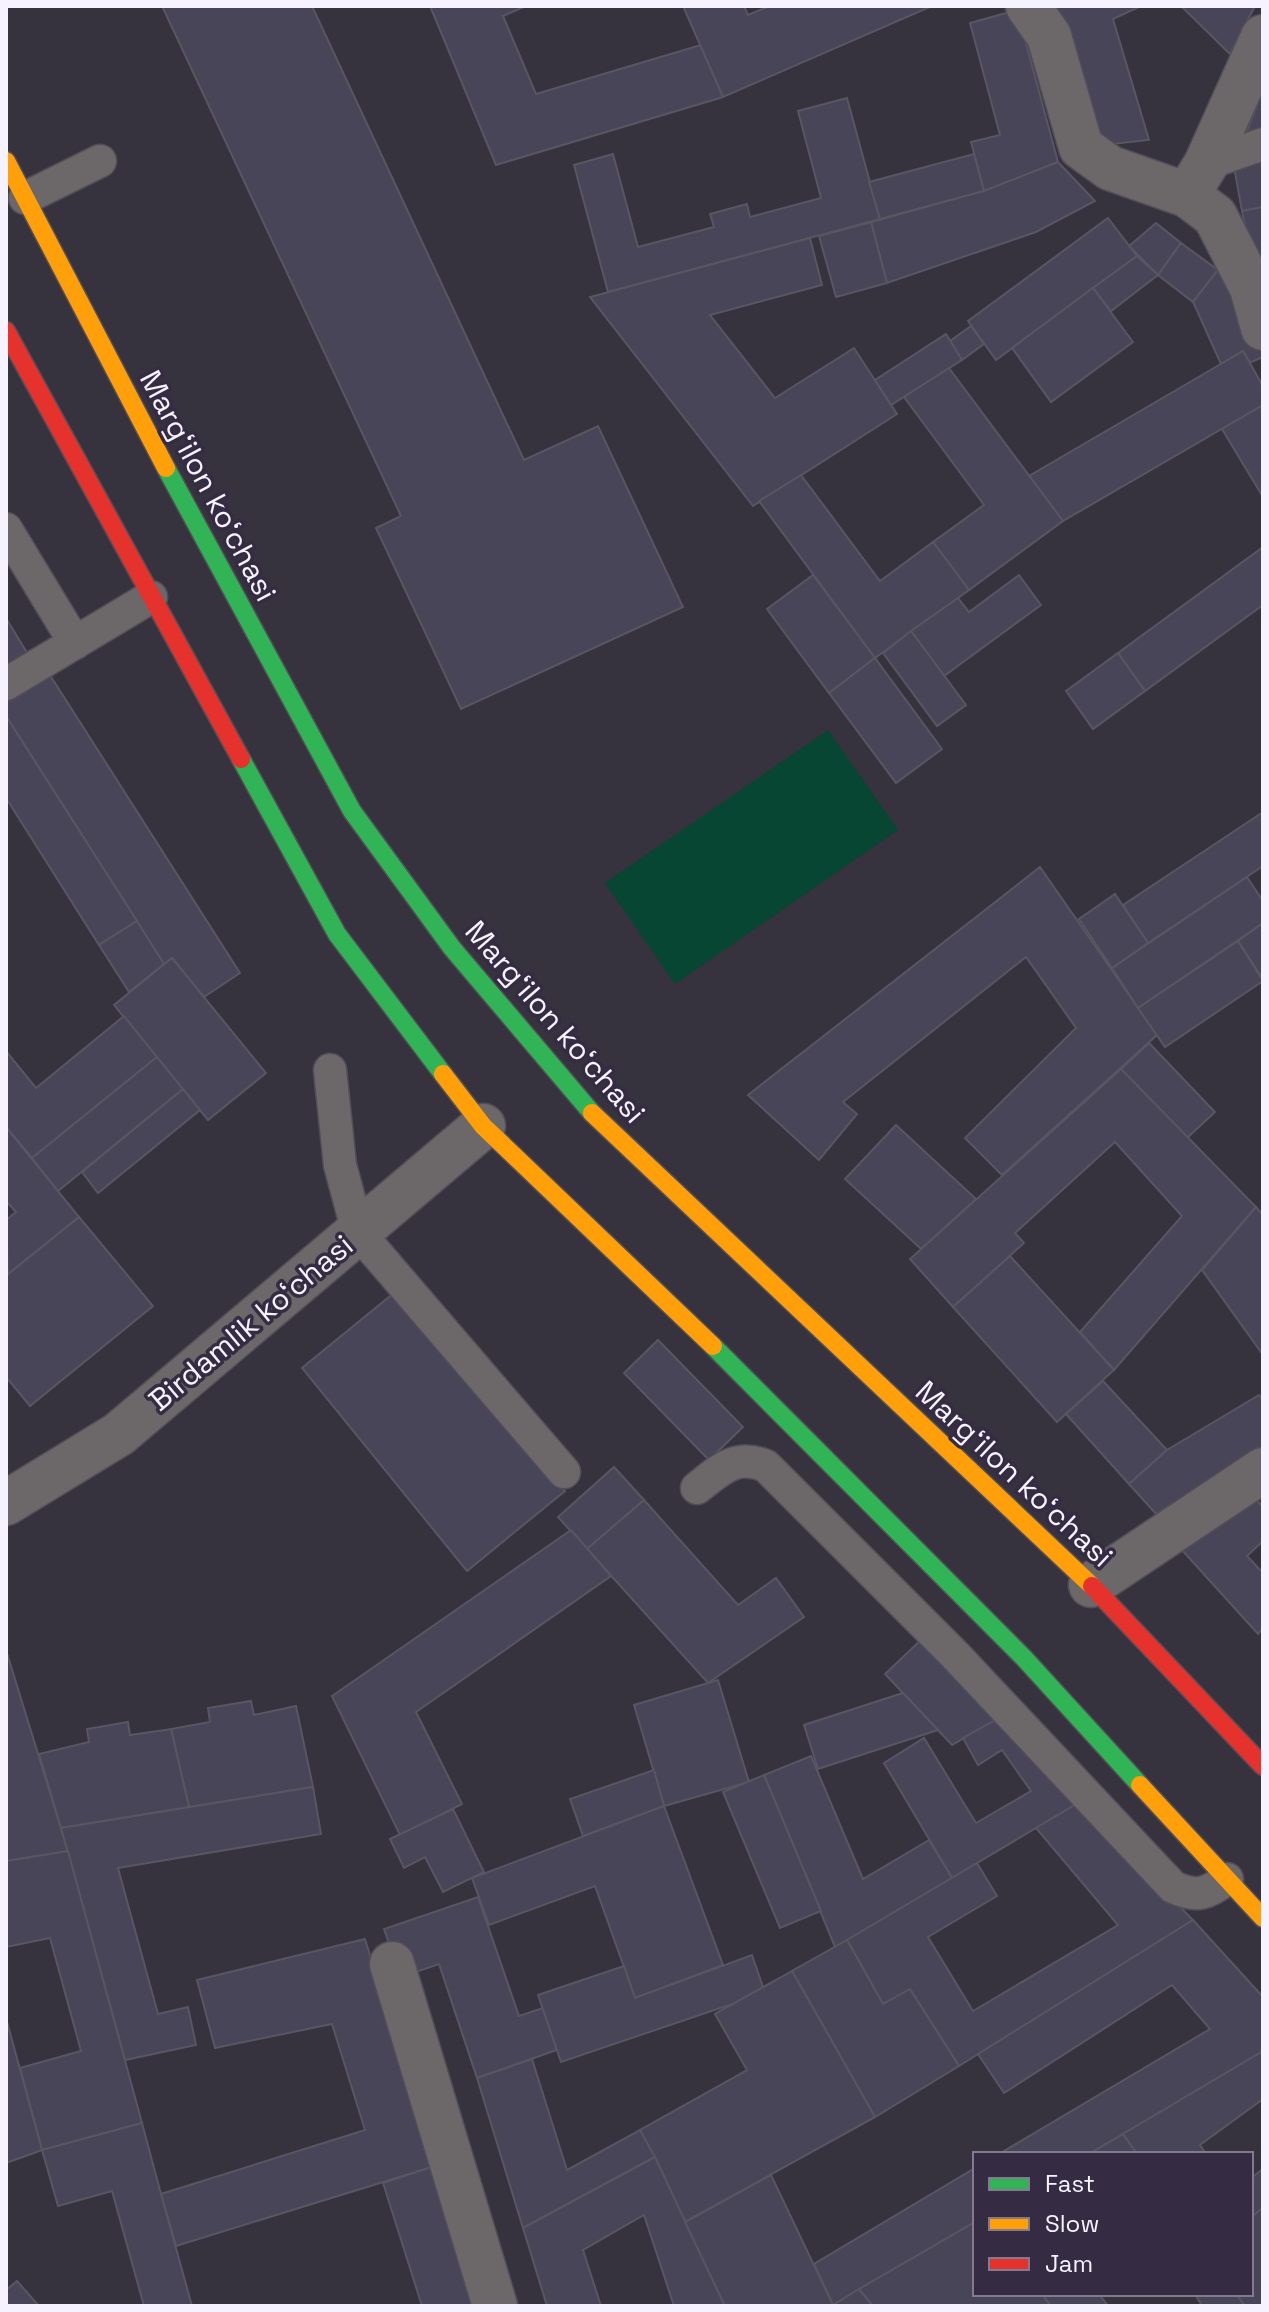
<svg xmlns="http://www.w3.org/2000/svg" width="1269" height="2312" viewBox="0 0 1269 2312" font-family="'Space Grotesk',sans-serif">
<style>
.green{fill:#074632}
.building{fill:#494559;stroke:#585662;stroke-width:2}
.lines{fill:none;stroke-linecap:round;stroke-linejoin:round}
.lane-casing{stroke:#524e58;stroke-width:35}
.street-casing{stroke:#524e58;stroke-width:47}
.fast-casing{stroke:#524e58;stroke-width:21}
.slow-casing{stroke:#524e58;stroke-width:21}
.jam-casing{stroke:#524e58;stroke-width:21}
.lane{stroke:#6c6769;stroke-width:32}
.street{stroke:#6c6769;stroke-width:44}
.fast{stroke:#30b455;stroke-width:18}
.slow{stroke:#ff9f0a;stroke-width:18}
.jam{stroke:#e5322d;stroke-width:18}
.labels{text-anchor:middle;stroke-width:7;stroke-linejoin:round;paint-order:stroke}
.street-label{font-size:30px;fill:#f6f2ff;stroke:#352c44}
</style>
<rect width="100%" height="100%" fill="#36323e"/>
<polygon class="green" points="828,730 898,830 675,984 605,883"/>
<g class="building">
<polygon points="162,6 312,6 524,460 598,426 683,607 461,709 376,528 401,516"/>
<polygon points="430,6 526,6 503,16 536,94 701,45 723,97 496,165"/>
<polygon points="683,6 744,6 748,15 770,6 932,6 723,97"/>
<polygon points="1054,6 1141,6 1113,19 1149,140 1095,146"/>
<polygon points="1181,6 1255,6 1230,54"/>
<polygon points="1017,10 1058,162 984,191 971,142 1000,135 970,23"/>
<polygon points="1263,90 1263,132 1244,139"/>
<polygon points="847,98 880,219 608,292 574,165 613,154 638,247 714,227 710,214 747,204 750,217 821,198 798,111"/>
<polygon points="974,154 984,191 880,219 869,182"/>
<polygon points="1263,161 1263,207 1242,211 1234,167"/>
<polygon points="1058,162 1095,201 1036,232 887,283 871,222 984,191"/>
<polygon points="1263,207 1263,315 1242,211"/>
<polygon points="1108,218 1137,256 996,360 968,321"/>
<polygon points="871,222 887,283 836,297 819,236"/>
<polygon points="1156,223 1181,243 1158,275 1129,246"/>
<polygon points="810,238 822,285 710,315 775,398 854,348 897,414 753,506 590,297"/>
<polygon points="1181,243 1218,270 1193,302 1158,275"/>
<polygon points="1137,256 1158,275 1111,311 1093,288"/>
<polygon points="1218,270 1243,290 1263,346 1263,357 1249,363 1243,351 1221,364 1193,302"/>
<polygon points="1093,288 1133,342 1051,402 1012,348"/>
<polygon points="971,326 984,344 962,360 950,341"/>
<polygon points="946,334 962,360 891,405 875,380"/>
<polygon points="1243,351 1263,386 1263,405 1063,521 1029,476"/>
<polygon points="949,368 1063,521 969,590 933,542 984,505 904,397"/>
<polygon points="1263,405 1263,497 1222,429"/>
<polygon points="801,475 880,581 933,542 969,590 875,658 759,501"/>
<polygon points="1263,547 1263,605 1145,691 1118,653"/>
<polygon points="813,575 875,658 829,693 767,609"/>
<polygon points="1019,575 1041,605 944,676 911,631 958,598 969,612"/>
<polygon points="6,618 32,661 6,676"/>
<polygon points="911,631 966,705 937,726 883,653"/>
<polygon points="1118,653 1145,691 1093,729 1066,691"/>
<polygon points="875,658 942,749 896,783 829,693"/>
<polygon points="48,672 240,973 204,997 172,958 164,964 6,716 6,698"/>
<polygon points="6,716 137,921 99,945 6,798"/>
<polygon points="1263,812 1263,866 1148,943 1123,905"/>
<polygon points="1040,867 1157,1035 1002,1175 965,1138 1076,1028 1026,957 843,1102 857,1114 819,1160 748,1095"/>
<polygon points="1247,877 1263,901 1263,923 1138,1008 1112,968"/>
<polygon points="1115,894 1148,943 1112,968 1079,919"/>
<polygon points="137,921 164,964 129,992 99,945"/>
<polygon points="1263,923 1263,979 1238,941"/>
<polygon points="1238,941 1263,981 1165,1047 1138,1008"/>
<polygon points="172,958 266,1073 208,1120 114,1005"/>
<polygon points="124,1016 157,1057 32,1158 6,1127 6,1051 36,1088"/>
<polygon points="1149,1043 1215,1112 1186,1139 1121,1069"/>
<polygon points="157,1057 183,1089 58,1191 32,1158"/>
<polygon points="1121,1069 1256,1207 1114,1370 1080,1332 1182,1216 1115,1142 1015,1233 1024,1243 953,1307 910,1259"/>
<polygon points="183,1089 200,1110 98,1193 82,1172"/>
<polygon points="896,1125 976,1199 921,1249 845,1179"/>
<polygon points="6,1127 79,1217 8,1274 6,1220 16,1212 6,1201"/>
<polygon points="1256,1207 1263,1215 1263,1355 1202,1270"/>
<polygon points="79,1217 153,1306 30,1406 6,1377 6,1276"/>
<polygon points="1010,1256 1114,1370 1057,1422 953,1307"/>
<polygon points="400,1288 565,1491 467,1571 302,1368"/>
<polygon points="658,1340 743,1427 709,1460 624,1373"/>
<polygon points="1103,1381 1167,1450 1129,1484 1066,1414"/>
<polygon points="1259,1395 1263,1400 1263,1446 1156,1514 1129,1484 1167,1450"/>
<polygon points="614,1467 644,1500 587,1549 558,1517"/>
<polygon points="1247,1489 1263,1507 1263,1541 1247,1556 1263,1573 1263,1628 1258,1634 1181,1549"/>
<polygon points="644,1500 738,1605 776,1578 804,1617 708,1683 587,1549"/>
<polygon points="571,1530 611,1576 416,1712 462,1804 400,1835 332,1696"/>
<polygon points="923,1638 999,1718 952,1745 885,1674"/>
<polygon points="6,1650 68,1851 6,1861"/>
<polygon points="718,1680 749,1782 664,1806 634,1705"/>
<polygon points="903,1693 938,1730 818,1769 804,1725"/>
<polygon points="251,1701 254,1715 296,1706 313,1787 189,1807 171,1729 210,1722 208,1708"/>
<polygon points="999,1718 1078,1803 952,1878 884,1763 924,1738 976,1823 1031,1791 1002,1750 978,1765 963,1738"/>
<polygon points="128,1722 130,1735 171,1729 189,1807 61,1828 39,1754 89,1742 87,1729"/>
<polygon points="811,1756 863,1879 929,1840 952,1878 835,1947 764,1775"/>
<polygon points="654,1770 664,1806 583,1836 570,1799"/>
<polygon points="764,1775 821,1911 780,1928 723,1792"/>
<polygon points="313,1787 321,1834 118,1868 158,2014 188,2007 196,2045 125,2060 61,1828"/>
<polygon points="1078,1803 1193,1920 959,2066 910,1989 883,2004 847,1940 977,1863 997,1896 928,1937 973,2011 1118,1925 1036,1828"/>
<polygon points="664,1806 723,1965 635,1998 595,1886 489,1925 472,1878"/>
<polygon points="453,1809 484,1872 443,1892 425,1857 404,1868 390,1839"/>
<polygon points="68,1851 142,2123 42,2150 20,2068 81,2051 50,1938 6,1947 6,1861"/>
<polygon points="478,1897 519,2016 543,2008 557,2050 477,2078 439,1964 401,1977 384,1929"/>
<polygon points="1193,1920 1263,1997 1263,2051 1089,2154 999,2154 1210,2029 1172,1985 1004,2093 978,2054"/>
<polygon points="365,1939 435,2166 176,2246 161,2194 365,2130 332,2024 215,2048 197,1980"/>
<polygon points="847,1940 883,2004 910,1989 959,2066 875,2117 792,1971"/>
<polygon points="752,1955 763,1987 735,2003 561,2062 538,1995 624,1966 635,1998"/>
<polygon points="792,1971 875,2117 685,2222 640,2130 747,2070 715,2014"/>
<polygon points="6,2018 42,2150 6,2163"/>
<polygon points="1263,2051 1263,2099 1200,2145 1206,2154 1137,2154 1123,2134"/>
<polygon points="532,2059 567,2170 640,2130 655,2157 523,2228 477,2078"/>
<polygon points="142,2123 161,2194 192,2306 144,2306 112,2191 58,2206 42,2150"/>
<polygon points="1123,2134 1137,2154 1089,2154"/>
<polygon points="655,2157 725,2306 674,2306 644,2215 583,2250 601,2306 547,2306 523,2228"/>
<polygon points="435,2166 480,2306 422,2306 383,2183"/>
<polygon points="975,2168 975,2222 833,2305 814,2264"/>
<polygon points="1263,2169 1263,2208 1251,2217 1251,2178"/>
<polygon points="771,2175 833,2305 859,2289 873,2306 725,2306 685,2222"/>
<polygon points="1263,2208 1263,2306 1245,2306 1236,2294 1251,2294 1251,2217"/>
<polygon points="975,2222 975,2294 1042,2294 1051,2306 873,2306 859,2289"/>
<polygon points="17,2281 39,2306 6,2306 6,2290"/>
<polygon points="1042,2294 1099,2294 1108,2306 1051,2306"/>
<polygon points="1195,2294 1236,2294 1245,2306 1202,2306"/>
</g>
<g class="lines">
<g class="lane-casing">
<g id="lane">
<polyline points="1206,164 1263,144"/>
<polyline points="25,198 100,161"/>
<polyline points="6,529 75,643"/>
<polyline points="6,684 151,597"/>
<polyline points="330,1070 340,1165 358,1232 564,1472"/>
<path d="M 697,1488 C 720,1470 736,1453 766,1466 L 955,1655 L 1173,1887 C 1197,1898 1207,1894 1227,1879"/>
</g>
</g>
<g class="street-casing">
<g id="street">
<polyline points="1028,6 1049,36 1081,147 1110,168 1187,195 1215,216 1252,288 1263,328"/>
<polyline points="1187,195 1206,164 1263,37"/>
<polyline points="6,1503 119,1434 483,1126"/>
<polyline points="1091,1585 1263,1470"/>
<polyline points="392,1964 495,2306"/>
</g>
</g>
<g class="fast-casing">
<g id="fast">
<polyline points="166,468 352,811 452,948 592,1113"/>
<polyline points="241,759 337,934 443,1074"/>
<polyline points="713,1346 1024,1658 1140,1785"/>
</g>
</g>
<g class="slow-casing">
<g id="slow">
<polyline points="6,161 166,468"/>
<polyline points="443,1074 483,1126 713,1346"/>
<polyline points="592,1113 1092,1586"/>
<polyline points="1140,1785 1263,1918"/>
</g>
</g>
<g class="jam-casing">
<g id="jam">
<polyline points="6,331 241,759"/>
<polyline points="1092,1586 1263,1766"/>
</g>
</g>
<use href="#lane" class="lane"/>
<use href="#street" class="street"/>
<use href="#fast" class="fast"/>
<use href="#slow" class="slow"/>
<use href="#jam" class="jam"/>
</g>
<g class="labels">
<g class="street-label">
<text transform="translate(208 486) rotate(62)" y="10">Margʻilon koʻchasi</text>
<text transform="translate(555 1022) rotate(49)" y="10">Margʻilon koʻchasi</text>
<text transform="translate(251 1323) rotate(-40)" y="10">Birdamlik koʻchasi</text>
<text transform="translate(1014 1474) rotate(43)" y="10">Margʻilon koʻchasi</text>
</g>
</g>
<rect width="1269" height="2312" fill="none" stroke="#f6f2ff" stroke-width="16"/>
<rect x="973" y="2152" width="280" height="144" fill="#352c44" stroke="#827b8f" stroke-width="2"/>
<rect x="989" y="2178" width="40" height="12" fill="#30b455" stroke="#827b8f" stroke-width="2"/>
<text x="1045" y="2192" font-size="24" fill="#f6f2ff">Fast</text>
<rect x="989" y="2218" width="40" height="12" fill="#ff9f0a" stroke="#827b8f" stroke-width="2"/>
<text x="1045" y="2232" font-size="24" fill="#f6f2ff">Slow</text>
<rect x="989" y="2258" width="40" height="12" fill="#e5322d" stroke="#827b8f" stroke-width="2"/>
<text x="1045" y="2272" font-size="24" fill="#f6f2ff">Jam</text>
</svg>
